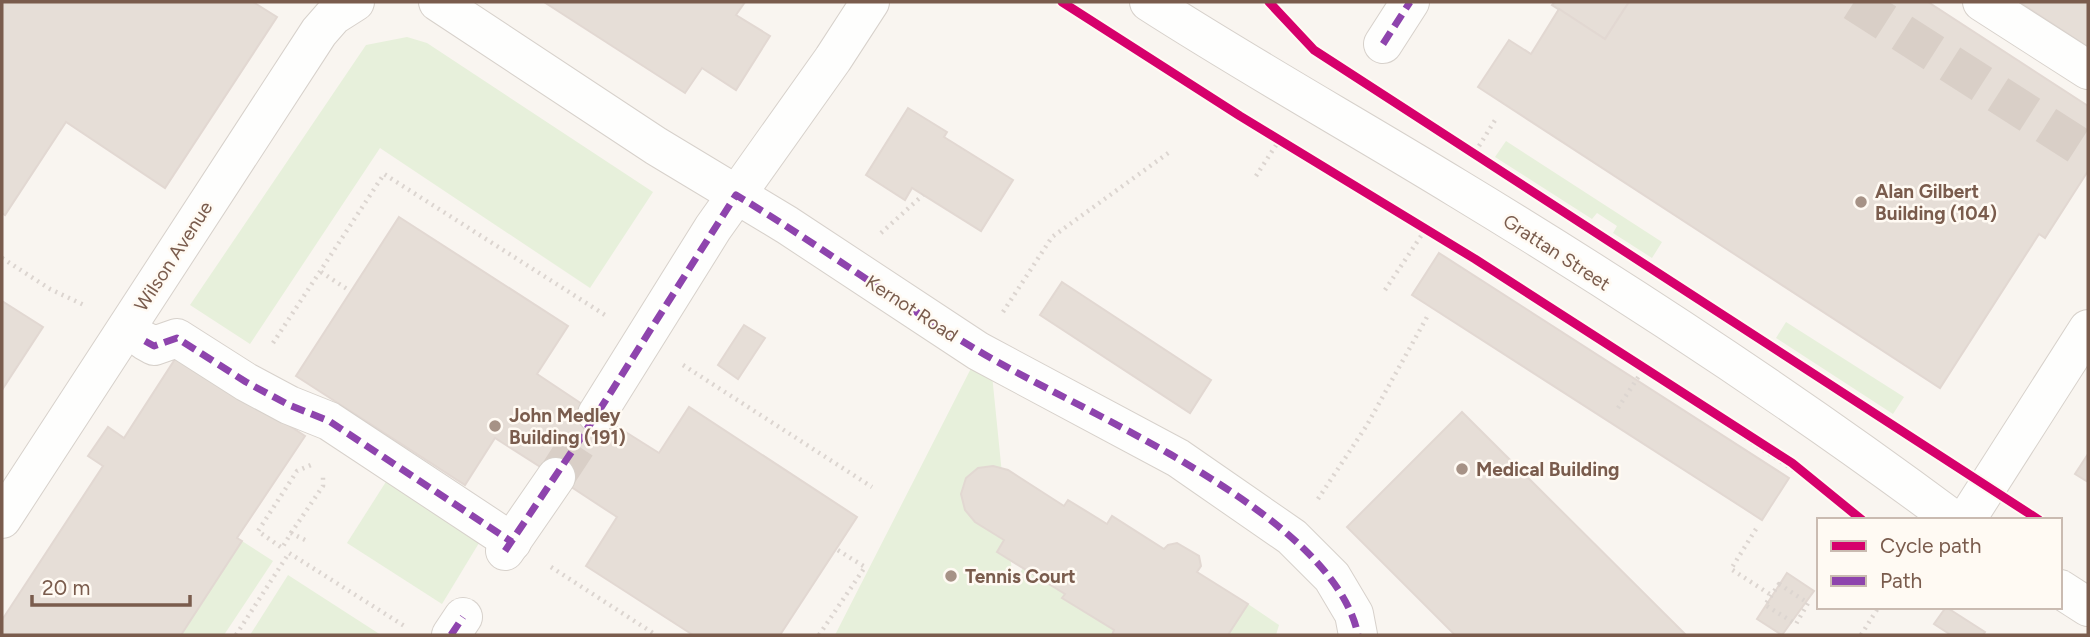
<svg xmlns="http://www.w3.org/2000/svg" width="2090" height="637" viewBox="0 0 2090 637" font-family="Figtree,sans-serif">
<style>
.green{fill:#e7f0db}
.building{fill:#e6ded7;stroke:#e2d8d2;stroke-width:2}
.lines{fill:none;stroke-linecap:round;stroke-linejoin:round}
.minor-tunnel{stroke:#d9cfc7;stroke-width:38;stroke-dasharray:38 19;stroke-linecap:butt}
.minor-casing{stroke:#d7d1cb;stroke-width:40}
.path{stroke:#dcd5d0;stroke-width:4.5;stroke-dasharray:2 5;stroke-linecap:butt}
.minor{stroke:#fefefd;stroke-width:38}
.quiet{stroke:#8e44ad;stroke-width:7;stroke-dasharray:14 7;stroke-linecap:butt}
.cycleway-casing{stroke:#fffaf3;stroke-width:13}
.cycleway{stroke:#d6006c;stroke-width:9}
.poi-dot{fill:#a69286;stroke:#fffaf3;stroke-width:2.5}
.labels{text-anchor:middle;stroke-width:5;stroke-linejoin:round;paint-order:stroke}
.poi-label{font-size:19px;font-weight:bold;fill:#7a5c4d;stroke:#fffaf3;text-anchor:start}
.street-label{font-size:19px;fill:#7a5c4d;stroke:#fffaf3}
</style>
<rect width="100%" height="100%" fill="#f9f5f0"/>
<g class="green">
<polygon points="407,37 427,43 653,192 590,288 380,148 250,344 190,305 366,45"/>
<polygon points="1506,141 1662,242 1652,258 1613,233 1617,226 1597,213 1592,219 1495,157"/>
<polygon points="1786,322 1904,397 1893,414 1776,338"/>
<polygon points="988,335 1013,583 1023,568 1065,594 1062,598 1114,630 1112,635 835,635"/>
<polygon points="389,477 482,538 442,604 347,543"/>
<polygon points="242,541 273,561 224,635 181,635"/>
<polygon points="288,575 381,635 250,635"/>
<polygon points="1248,604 1279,625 1276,635 1228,635"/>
</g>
<g class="building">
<polygon points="2,2 253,2 277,17 165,188 66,122 5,215 2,213"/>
<polygon points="544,2 745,2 736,15 770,36 736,90 702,68 685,93"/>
<polygon points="1555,2 1629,2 1605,39 1552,5"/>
<polygon points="1629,2 1928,2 2088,106 2088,171 2045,238 2039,234 1940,388 1478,87 1509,40 1531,54 1559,9 1605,39"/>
<polygon points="2019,2 2088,2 2088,47"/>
<polygon points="908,108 947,132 944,137 1013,180 981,231 912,188 905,200 866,175"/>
<polygon points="399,217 568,326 537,374 597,414 659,453 689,407 857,517 780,635 693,635 586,566 617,517 556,477 495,438 465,485 296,376"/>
<polygon points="1439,253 1789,478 1762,520 1412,295"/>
<polygon points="1062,282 1211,380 1190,413 1040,315"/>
<polygon points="2,301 43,327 2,390"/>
<polygon points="744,325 765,338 738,379 718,365"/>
<polygon points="179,353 305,436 237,538 242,541 181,635 2,635 2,620 103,466 88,456 108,427 124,438"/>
<polygon points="1462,412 1686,635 1455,635 1347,527"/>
<polygon points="2088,454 2088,482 2075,474"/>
<polygon points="993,466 1008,470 1064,506 1068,500 1107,524 1112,516 1164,549 1168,545 1177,543 1199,556 1201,566 1197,572 1248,604 1228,635 1112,635 1114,630 1062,598 1065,594 997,552 1004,540 975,522 965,510 961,494 966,478 978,468"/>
<polygon points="1787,573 1814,591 1782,635 1757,619"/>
<polygon points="1946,607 1985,632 1983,635 1951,635 1934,624"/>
</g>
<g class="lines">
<g class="minor-tunnel">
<polyline points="1854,2 2088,152"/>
<polyline points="556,477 597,414"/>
</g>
<g class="minor-casing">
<g id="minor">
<polyline points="438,2 656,146 787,225 978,351 1178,458 1292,537 1332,577 1354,614 1358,635"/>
<path d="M 1149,2 C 1250,67 1354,125 1457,188 C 1627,291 1794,401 1954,520"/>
<polyline points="1982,2 2088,70"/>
<polyline points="1383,44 1410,2"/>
<polyline points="145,341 154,346 177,338 246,382 289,405 329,421 512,542"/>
<polyline points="597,414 713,228 833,59 870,2"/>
<polyline points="2,519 319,32 333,16 355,2"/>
<polyline points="1966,520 2088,329"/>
<polyline points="505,551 556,477"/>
<polyline points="2060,589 2088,607"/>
<polyline points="451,635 463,617"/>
</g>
</g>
<g class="path">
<polyline points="1479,146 1497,117"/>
<polyline points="1256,176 1282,136"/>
<polyline points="1366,192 1454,248"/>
<polyline points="881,233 923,195"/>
<polyline points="2,258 50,289 86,306"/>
<polyline points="321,272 350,291"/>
<polyline points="1385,290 1425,230"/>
<polyline points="1003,312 1052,237 1171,151"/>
<polyline points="273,343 384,174 605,315"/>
<polyline points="683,365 872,487"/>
<polyline points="1677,383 1680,395 1815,484"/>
<polyline points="1618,408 1648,362"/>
<polyline points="1318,499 1367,425 1427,317"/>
<polyline points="1756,529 1731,569 1771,595"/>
<polyline points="291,533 323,486 323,473"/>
<polyline points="305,540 291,533 282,548 258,531 297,471 311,465"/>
<polyline points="551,567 656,635"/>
<polygon points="1779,584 1808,603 1796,624 1765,605"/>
<polyline points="236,635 289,553 406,627"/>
<polyline points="819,635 865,567 836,549"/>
<polyline points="1861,635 1878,608"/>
</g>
<use href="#minor" class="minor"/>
<g class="quiet">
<polyline points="1383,44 1410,2"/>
<polyline points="145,341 154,346 177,338 246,382 289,405 329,421 512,542"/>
<path d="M 505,551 L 597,414 L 736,195 C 818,244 895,301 977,350 C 1079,412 1333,512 1358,635"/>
<polyline points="451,635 463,617"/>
</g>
<g class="cycleway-casing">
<g id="cycleway">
<polyline points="1062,2 1240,116 1475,259 1792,463 1862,520"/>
<polyline points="1269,2 1314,50 2039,520"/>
</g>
</g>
<use href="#cycleway" class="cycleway"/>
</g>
<g class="poi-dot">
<circle cx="1861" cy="202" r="7"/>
<circle cx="495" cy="426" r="7"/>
<circle cx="1462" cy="469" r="7"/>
<circle cx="951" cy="576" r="7"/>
</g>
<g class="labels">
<g class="poi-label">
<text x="1875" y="198">Alan Gilbert<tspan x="1875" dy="22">Building (104)</tspan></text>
<text x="509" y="422">John Medley<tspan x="509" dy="22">Building (191)</tspan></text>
<text x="1476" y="476">Medical Building</text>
<text x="965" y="583">Tennis Court</text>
</g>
<g class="street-label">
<text transform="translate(1557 252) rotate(33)" y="7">Grattan Street</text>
<text transform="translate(173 256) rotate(-57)" y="7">Wilson Avenue</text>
<text transform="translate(912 308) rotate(33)" y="7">Kernot Road</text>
</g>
</g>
<rect width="2090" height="637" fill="none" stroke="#7a5c4d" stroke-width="7"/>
<rect x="1817" y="518" width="245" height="91" fill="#fffaf3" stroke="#cabbb1" stroke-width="2"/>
<rect x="1831" y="541" width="35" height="10" fill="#d6006c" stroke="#cabbb1" stroke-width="2"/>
<text x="1880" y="553" font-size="21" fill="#7a5c4d">Cycle path</text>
<rect x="1831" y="576" width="35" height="10" fill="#8e44ad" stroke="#cabbb1" stroke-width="2"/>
<text x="1880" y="588" font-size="21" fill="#7a5c4d">Path</text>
<path d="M32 595v10h158v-10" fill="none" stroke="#7a5c4d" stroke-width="3.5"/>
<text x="42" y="595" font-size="21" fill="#7a5c4d" stroke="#fffaf3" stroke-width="5" paint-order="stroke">20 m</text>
</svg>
